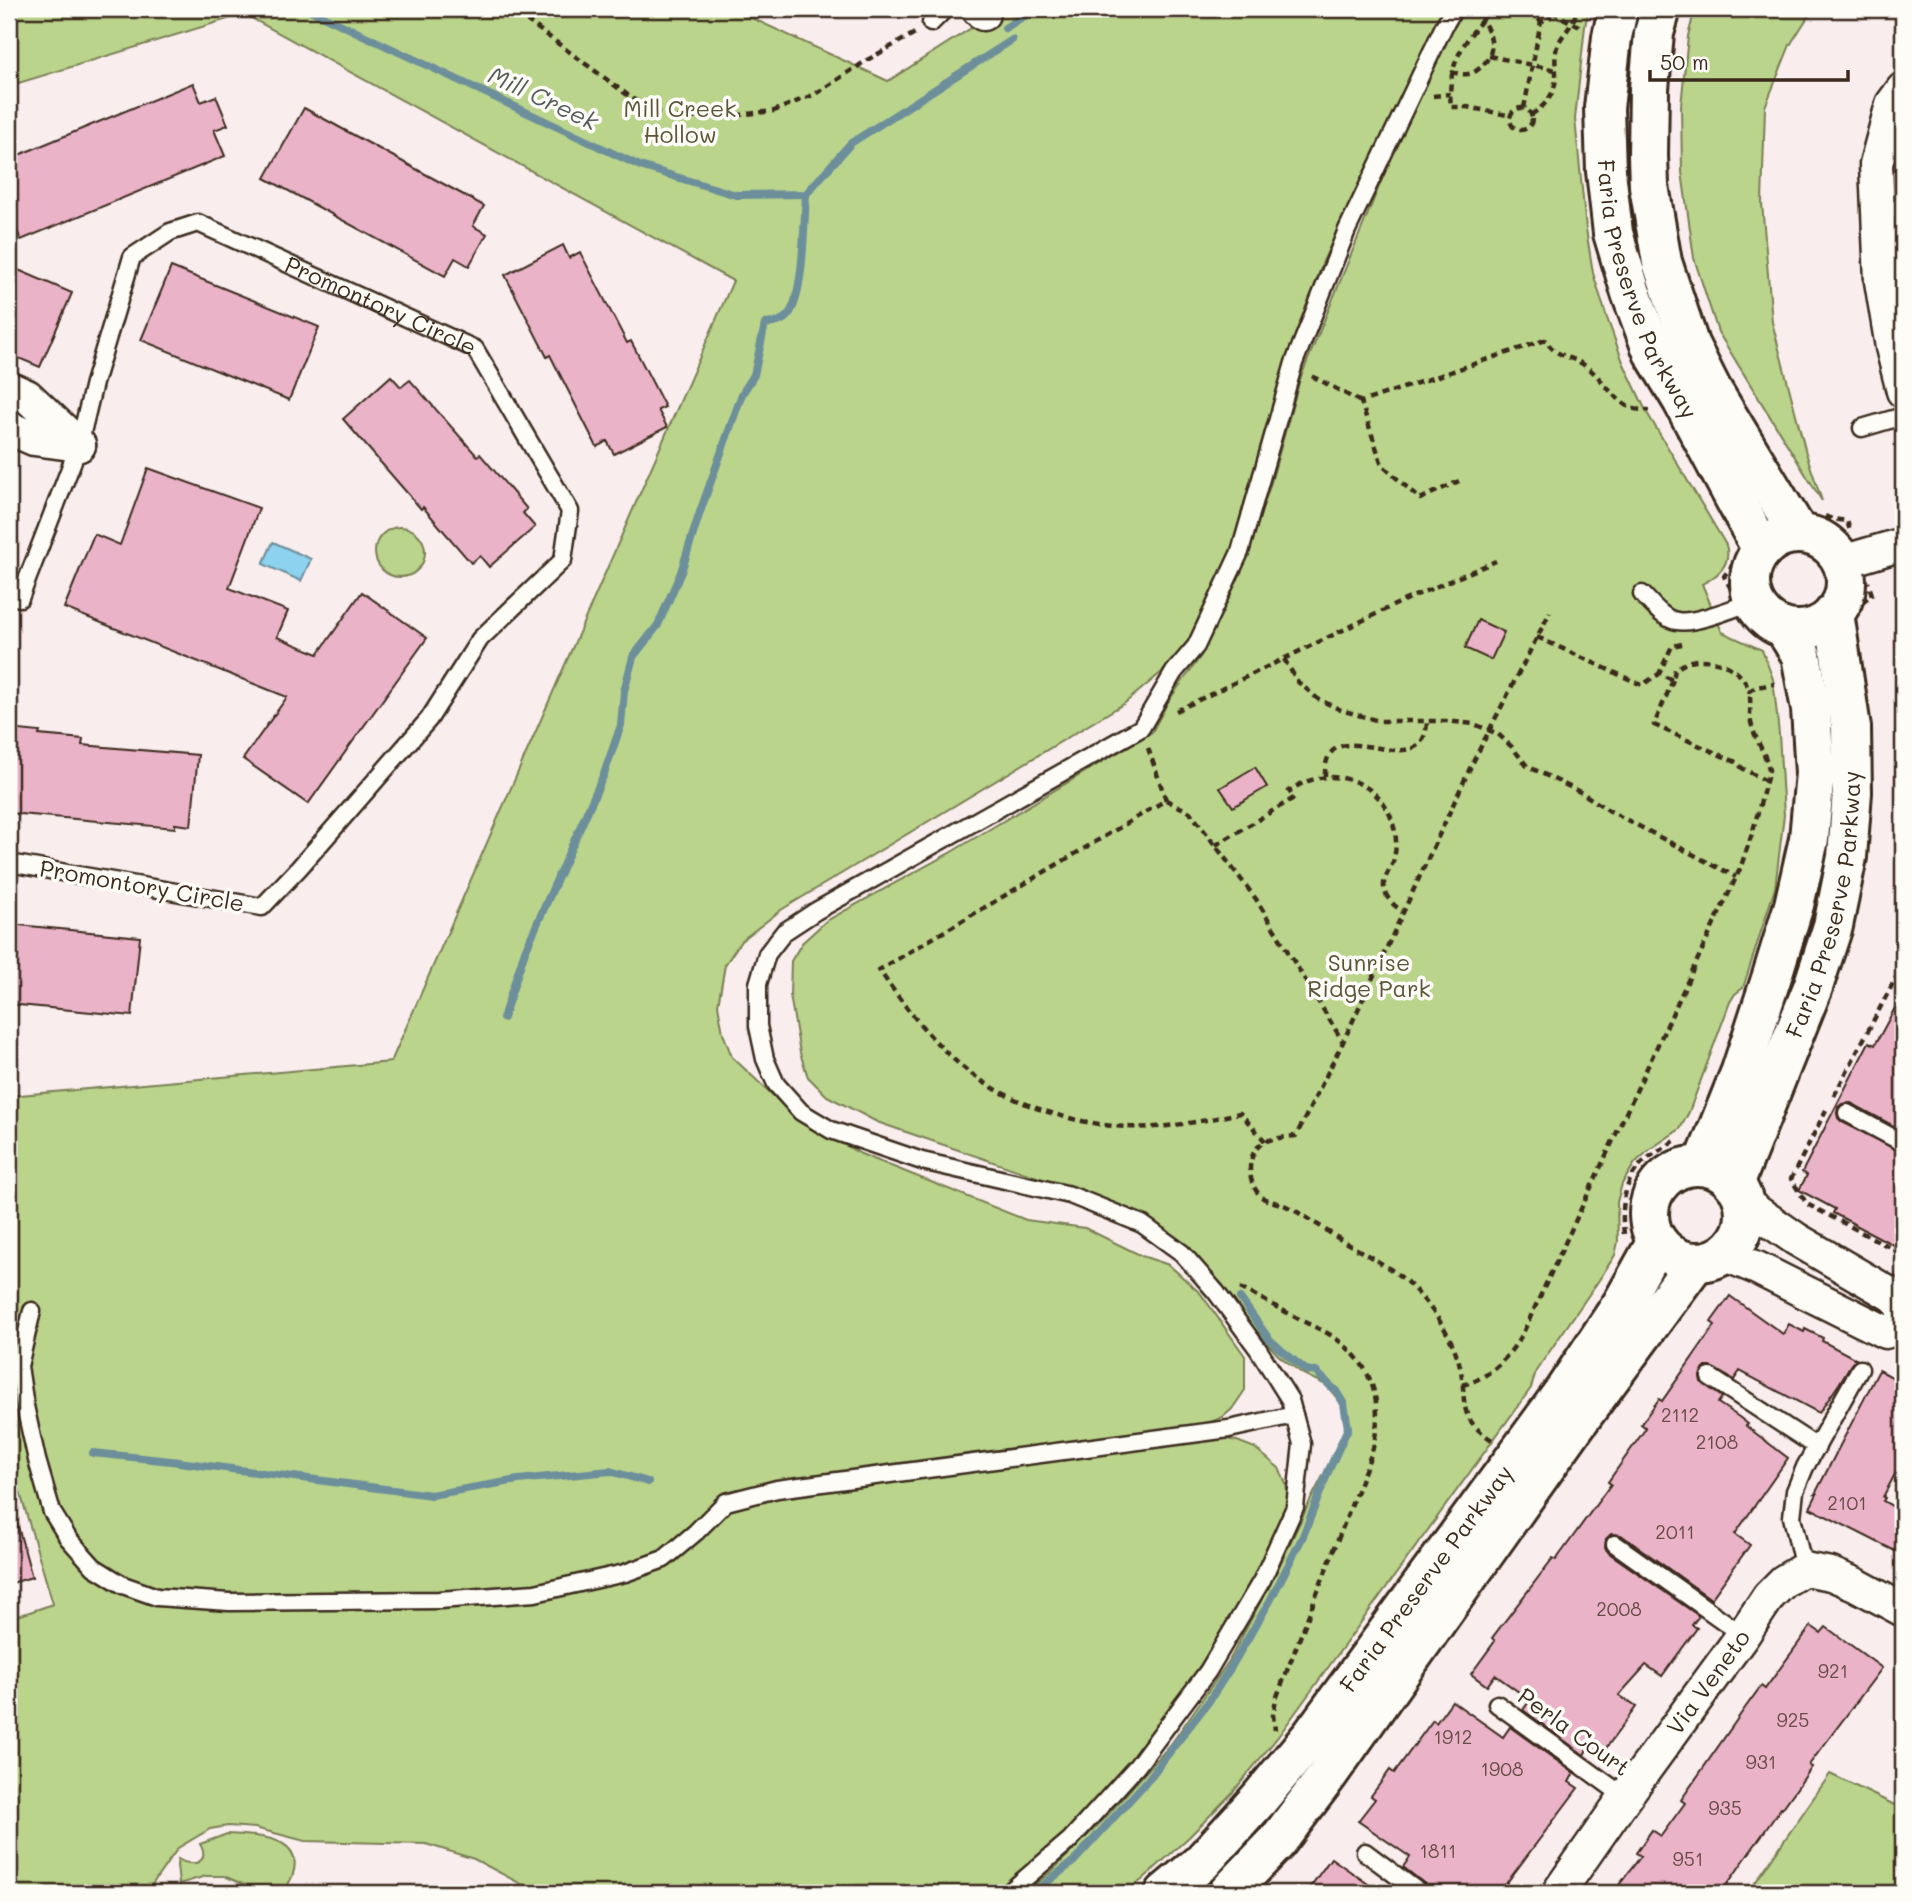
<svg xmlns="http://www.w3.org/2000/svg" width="1912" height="1902" viewBox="0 0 1912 1902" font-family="Mali,sans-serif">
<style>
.green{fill:#bad48b;stroke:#7a7f54;stroke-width:2}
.water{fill:#8dd2ee;stroke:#6c8f9b;stroke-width:2}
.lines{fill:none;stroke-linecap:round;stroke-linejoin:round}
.stream{stroke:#6c8f9b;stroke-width:8}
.building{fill:#ebb3c8;stroke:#3b2a1e;stroke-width:2}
.lane-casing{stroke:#3b2a1e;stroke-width:21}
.street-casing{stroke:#3b2a1e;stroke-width:37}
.secondary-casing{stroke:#3b2a1e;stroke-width:44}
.path{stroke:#3b2a1e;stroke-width:4.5;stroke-dasharray:7 5;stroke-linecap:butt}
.lane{stroke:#fdfcf7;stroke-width:16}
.street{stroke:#fdfcf7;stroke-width:32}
.secondary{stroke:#fdfcf7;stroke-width:38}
.labels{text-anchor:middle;stroke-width:7;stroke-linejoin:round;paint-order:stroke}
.number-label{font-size:19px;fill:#674c48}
.park-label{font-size:23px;fill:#5b5439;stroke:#fdfcf7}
.street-label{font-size:23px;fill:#3b2a1e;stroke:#fdfcf7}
.water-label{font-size:24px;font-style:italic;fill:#545c5c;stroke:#fdfcf7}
</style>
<rect width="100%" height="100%" fill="#f9edee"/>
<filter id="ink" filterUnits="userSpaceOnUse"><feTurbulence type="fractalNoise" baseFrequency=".0143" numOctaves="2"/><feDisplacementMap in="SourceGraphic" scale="14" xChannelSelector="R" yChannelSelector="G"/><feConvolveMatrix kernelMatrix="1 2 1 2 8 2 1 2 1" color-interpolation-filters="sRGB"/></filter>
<g filter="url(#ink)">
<g class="green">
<polygon points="9,9 732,9 888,81 1001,9 1444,9 1323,261 1267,431 1229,556 1199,626 1169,666 1125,703 781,910 741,941 725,965 718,1005 723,1033 732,1057 798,1119 861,1154 1026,1220 1085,1228 1142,1256 1169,1265 1201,1294 1245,1356 1245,1390 1232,1409 1223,1417 1201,1426 1202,1440 1220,1438 1237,1441 1255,1448 1279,1468 1286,1484 1288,1500 1274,1538 1245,1596 1196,1672 1138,1752 1091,1806 1038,1861 996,1893 538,1893 474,1859 426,1844 305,1841 255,1828 228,1826 210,1829 178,1848 146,1893 9,1893 9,1619 53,1604 9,1455 9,1096 391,1062 733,281 244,14 9,86"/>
<path d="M 1461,9 L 1589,9 L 1585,26 L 1575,119 L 1586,229 L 1593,273 L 1607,318 L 1623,362 L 1646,411 L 1726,545 C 1732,564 1718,576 1702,584 L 1722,632 L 1762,650 L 1773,679 L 1779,734 L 1784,815 L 1775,888 L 1743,988 L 1735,994 L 1730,1002 L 1689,1112 L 1680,1129 L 1649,1150 L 1635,1163 L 1622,1184 L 1617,1202 L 1618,1242 L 1615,1255 L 1599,1280 L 1536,1371 L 1531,1388 L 1277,1738 L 1233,1792 L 1190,1836 L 1142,1880 L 1123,1893 L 1024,1893 L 1052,1871 L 1104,1819 L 1171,1744 L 1229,1661 L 1278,1569 L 1310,1501 L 1342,1439 L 1348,1421 L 1342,1404 L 1326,1385 L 1303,1374 L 1278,1355 L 1245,1319 L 1197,1256 L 1159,1225 L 1098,1198 L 877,1122 L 827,1096 L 808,1077 L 800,1053 L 790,995 L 791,961 L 802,943 L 826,921 L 948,854 L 1152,732 L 1169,700 L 1201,656 L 1237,580 L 1270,486 L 1300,379 L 1389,162 Z"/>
<polygon points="1695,9 1813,9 1790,45 1765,107 1762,203 1772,322 1806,453 1822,501 1718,332 1694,258 1682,172 1681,106 1688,36"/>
<circle cx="400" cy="552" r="25"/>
<polygon points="1830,1774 1903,1809 1903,1893 1748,1893"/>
<path d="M 227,1834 C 252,1835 305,1835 293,1874 C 291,1881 286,1887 283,1893 L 254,1893 L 243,1884 L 224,1876 L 206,1876 L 179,1884 L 177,1865 L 178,1859 C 192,1868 211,1863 200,1844 Z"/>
</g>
<polygon class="water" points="273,542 311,559 301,581 263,564"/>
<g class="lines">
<g class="stream">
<polyline points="308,9 640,166 736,195 806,194 851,143 1012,40"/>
<polyline points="1005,28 1035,9"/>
<path d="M 503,1018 L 525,951 L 604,774 L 621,725 L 624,691 L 633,657 L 658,625 L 681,572 L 700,512 L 742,394 L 754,375 L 765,324 C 775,323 783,322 789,314 C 804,294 804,221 806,194"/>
<polyline points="93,1453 171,1461 431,1495 518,1480 610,1471 648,1482"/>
<polyline points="1033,1893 1074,1861 1147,1781 1209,1701 1231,1667 1270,1601 1303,1536 1328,1472 1348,1428 1344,1404 1336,1391 1316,1372 1306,1370 1280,1349 1269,1339 1240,1298"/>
</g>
</g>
<g class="building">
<polygon points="193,83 201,102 216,96 228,125 214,130 225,156 21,240 9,212 9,189 15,186 9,170 9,159"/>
<polygon points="304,108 484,206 473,226 487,234 469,266 455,258 445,276 265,178"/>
<polygon points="563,245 569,258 580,252 627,343 631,341 665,407 658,410 667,427 614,454 607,441 597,447 550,355 547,357 505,275"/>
<polygon points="9,266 72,293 40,367 9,354"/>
<polygon points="171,267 319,327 289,400 141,340"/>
<polygon points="391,376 401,387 410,380 477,456 480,454 527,509 523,513 535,527 489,567 480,556 471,563 423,507 421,509 343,419"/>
<polygon points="148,468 259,508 229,588 288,611 277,637 318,654 362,592 427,638 308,804 243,759 287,697 64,608 94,534 120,545"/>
<polygon points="1478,620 1504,632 1491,660 1465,648"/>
<polygon points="9,729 40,732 39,735 83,739 82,745 198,755 191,826 175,824 175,828 9,813"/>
<polygon points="1255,767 1267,787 1233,807 1220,788"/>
<polygon points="9,924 140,937 132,1016 9,1004"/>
<polygon points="1903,993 1903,1131 1851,1103 1842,1104 1838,1107 1837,1113 1838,1118 1842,1122 1903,1153 1903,1250 1833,1213 1835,1209 1799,1190 1807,1175 1802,1172 1869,1042 1875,1045"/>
<polygon points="1730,1296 1783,1334 1789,1324 1804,1332 1805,1329 1823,1338 1822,1341 1856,1359 1851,1364 1839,1384 1819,1413 1740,1371 1734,1380 1711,1367 1706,1367 1702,1371 1700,1376 1701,1382 1722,1397 1718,1403 1739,1417 1748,1424 1746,1426 1788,1458 1735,1534 1750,1545 1711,1599 1621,1535 1611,1534 1606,1539 1605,1548 1609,1553 1699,1616 1692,1625 1697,1628 1662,1676 1646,1665 1619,1695 1636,1707 1601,1755 1589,1746 1584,1755 1523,1710 1530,1700 1495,1675 1487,1686 1471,1674 1495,1641 1492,1638 1553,1558 1556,1560 1611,1484 1608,1482 1646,1428 1641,1424 1659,1399 1662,1401 1715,1325 1711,1322"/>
<polygon points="1879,1370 1903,1383 1903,1459 1883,1497 1885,1498 1883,1501 1903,1512 1903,1555 1810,1508 1817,1494 1815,1494"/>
<polygon points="15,1516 32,1577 9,1584 9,1517"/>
<polygon points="1811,1626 1821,1633 1826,1627 1882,1668 1809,1765 1812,1767 1782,1809 1781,1808 1721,1893 1613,1893 1641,1856 1636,1853 1652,1830 1661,1836 1685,1803 1681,1800 1745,1708 1761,1686 1765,1689"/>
<polygon points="1452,1701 1503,1737 1510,1727 1574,1773 1569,1782 1578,1788 1499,1893 1430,1893 1426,1885 1403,1867 1410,1857 1358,1821 1375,1799 1371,1796 1390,1770 1394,1773 1433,1720 1436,1723"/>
<polygon points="1331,1858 1381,1893 1306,1893"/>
</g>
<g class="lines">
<g class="lane-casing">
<g id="lane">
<polyline points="931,23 945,9"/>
<polyline points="1877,210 1903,209"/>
<polyline points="1862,428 1903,416"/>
<path d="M 1642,594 C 1652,604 1663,619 1677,621 C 1694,625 1737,607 1754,601"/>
<path id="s1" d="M 9,596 L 20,598 L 79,445 L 94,383 L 132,257 L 170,232 L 198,223 L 475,349 L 570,511 L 563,560 L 480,639 L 429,719 L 299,868 L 262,907 L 9,863"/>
<polyline points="1847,1113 1903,1143"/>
<polyline points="32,1311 19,1366 25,1406 37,1460 52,1512 68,1538 94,1567 123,1585 157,1597 229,1602 439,1600 535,1593 625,1573 664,1559 696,1532 726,1502 777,1489 1229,1429 1294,1415"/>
<polyline points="1710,1377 1817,1447"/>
<polyline points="1615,1544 1743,1635"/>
<polyline points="1804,1569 1792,1517 1795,1491 1805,1467 1860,1369"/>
<polyline points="1497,1704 1625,1797"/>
<polyline points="1365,1852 1420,1893"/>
<polyline points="1008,1893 1070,1840 1137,1766 1208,1671 1262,1580 1295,1507 1302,1444 1290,1400 1258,1349 1216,1292 1182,1253 1142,1224 1070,1195 922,1161 831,1130 801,1112 776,1084 765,1059 758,1026 758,984 767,954 784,932 816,911 1141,728 1174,672 1196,646 1240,552 1294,363 1347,230 1445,24 1454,9"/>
</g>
</g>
<g class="street-casing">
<g id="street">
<polyline points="978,9 983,14"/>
<polyline points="1903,89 1892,104 1876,164 1881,281 1892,347 1903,391"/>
<polyline points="9,388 27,396 79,445"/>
<polyline points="9,428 34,439 79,445"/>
<polyline points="1842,562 1903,544"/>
<polyline points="1744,1203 1796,1239 1897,1298 1903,1310"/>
<polyline points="1723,1254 1757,1268 1885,1332 1903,1327"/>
<path id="s2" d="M 1558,1893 L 1625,1797 L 1743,1635 L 1769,1596 L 1784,1581 L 1804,1569 L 1831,1574 L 1855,1584 L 1903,1610"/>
</g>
</g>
<g class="secondary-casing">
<g id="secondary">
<path id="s3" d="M 1618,9 L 1612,37 L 1604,108 L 1606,171 L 1613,233 L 1631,293 L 1653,352 L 1682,400 L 1762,550"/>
<polyline points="1661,9 1654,33 1649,89 1648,155 1649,186 1662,262 1689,344 1712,390 1799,534"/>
<circle cx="1798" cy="582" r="48"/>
<polyline points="1703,1166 1741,1071 1772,976 1794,905 1809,839 1815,773 1811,709 1801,655 1784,628"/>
<circle cx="1697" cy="1214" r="48"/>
<path id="s4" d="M 1734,1184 L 1813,987 L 1833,926 L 1847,857 L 1852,792 L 1851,728 L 1834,613"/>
<path id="s5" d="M 1165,1893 L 1202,1862 L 1259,1799 L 1312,1735 L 1564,1391 L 1622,1304 L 1657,1241"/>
<polyline points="1228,1893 1277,1842 1327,1776 1574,1427 1696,1262"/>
</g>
</g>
<g class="path">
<polyline points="505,9 525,19 633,99 658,112 682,118 720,117 774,111 815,94 869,59 915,33"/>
<path d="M 1533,9 L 1534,16 L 1541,21 C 1548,20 1552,17 1551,10"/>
<polyline points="1552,12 1582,28"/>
<path d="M 1482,20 C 1459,48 1447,70 1451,107 L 1467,107 L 1512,116"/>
<polyline points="1489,56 1556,70"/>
<path d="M 1451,72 C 1456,73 1463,75 1468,74 C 1473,74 1479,69 1482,66 C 1497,51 1492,35 1482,20 L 1492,9"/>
<polyline points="1433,96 1450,94"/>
<polyline points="1524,108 1541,21"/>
<circle cx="1521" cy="119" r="11"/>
<path d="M 1531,115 C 1546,105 1556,93 1556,75 C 1556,66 1554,56 1557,47 C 1562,33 1573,28 1577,9"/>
<polyline points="1312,376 1361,402"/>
<path d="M 1459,481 L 1420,499 L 1382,465 L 1361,402 L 1545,340 C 1559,360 1570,354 1587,367 C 1602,378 1611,396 1627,406 C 1633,410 1642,410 1649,410"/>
<polyline points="1825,516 1832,519 1847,521 1850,531"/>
<polyline points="1731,589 1724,576 1734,563"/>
<polyline points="1862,602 1872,595 1868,582"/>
<polyline points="1537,637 1642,685 1659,674"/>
<path d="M 1682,644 L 1672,646 L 1659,674 L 1673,680 L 1675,669 C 1681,666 1685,663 1691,661 C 1713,656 1743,668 1749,691 L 1756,687 L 1775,684"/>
<polyline points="1284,659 1298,682 1318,699 1341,710 1379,721 1446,721 1474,724 1498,734 1512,747 1527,766 1582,793 1610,811 1736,877"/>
<polyline points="1673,680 1654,725 1738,763 1742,768 1766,781"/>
<polyline points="1176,711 1405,600 1496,561"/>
<path d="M 1148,748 L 1166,800 L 879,970 C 903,1004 928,1037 959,1064 C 1009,1107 1091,1131 1155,1127 C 1184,1125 1212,1119 1240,1113 L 1265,1141"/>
<path d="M 1325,776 C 1324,703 1425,791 1427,721"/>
<polyline points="1166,800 1190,812 1256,899 1343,1042"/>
<path d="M 1216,845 L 1294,798 L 1289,791 C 1334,759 1393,785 1396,841 C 1396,848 1395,855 1393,862 C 1390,870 1383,878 1384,887 C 1385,898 1395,907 1404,912"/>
<polyline points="1834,1096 1903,964"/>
<polyline points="1826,1110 1791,1179 1807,1204 1903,1254"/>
<path d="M 1624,1234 C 1621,1209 1623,1182 1642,1163 C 1653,1153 1667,1147 1678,1138"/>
<path d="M 1240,1288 C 1259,1297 1278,1308 1297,1318 C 1311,1326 1327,1331 1339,1341 C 1377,1370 1383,1409 1372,1452 L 1276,1699 L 1273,1715 L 1275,1730"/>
<path d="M 1462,1385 C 1491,1378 1507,1358 1522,1335 L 1740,869 L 1753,831 L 1769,770 C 1766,754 1756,741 1752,726 C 1748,714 1752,702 1749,691"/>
<path d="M 1492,1440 C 1455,1416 1468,1402 1460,1366 C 1453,1337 1434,1310 1414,1289 C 1395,1268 1362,1253 1338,1238 C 1322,1228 1306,1216 1288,1207 C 1281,1203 1270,1202 1263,1198 C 1246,1185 1245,1153 1264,1142 C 1273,1138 1286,1137 1296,1136 L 1343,1042 L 1471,766 L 1550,612"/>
</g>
<use href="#lane" class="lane"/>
<use href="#street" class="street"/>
<use href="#secondary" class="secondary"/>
</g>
</g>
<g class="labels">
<g class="number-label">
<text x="1680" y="1422">2112</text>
<text x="1717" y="1449">2108</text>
<text x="1847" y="1510">2101</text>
<text x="1675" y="1539">2011</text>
<text x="1619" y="1616">2008</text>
<text x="1833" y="1678">921</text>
<text x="1793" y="1727">925</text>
<text x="1453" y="1744">1912</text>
<text x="1761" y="1769">931</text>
<text x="1502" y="1776">1908</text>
<text x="1725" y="1815">935</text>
<text x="1438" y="1858">1811</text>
<text x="1688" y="1866">951</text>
</g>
<g class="park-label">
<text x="680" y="117">Mill Creek<tspan x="680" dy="26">Hollow</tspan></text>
<text x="1369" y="971">Sunrise<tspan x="1369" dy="26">Ridge Park</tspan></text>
</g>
<g class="street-label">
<text dy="8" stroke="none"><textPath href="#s3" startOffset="289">Faria Preserve Parkway</textPath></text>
<text dy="8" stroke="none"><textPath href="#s1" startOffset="646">Promontory Circle</textPath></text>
<text transform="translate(142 886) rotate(10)" y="8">Promontory Circle</text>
<text dy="8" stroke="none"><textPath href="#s4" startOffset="296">Faria Preserve Parkway</textPath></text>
<text dy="8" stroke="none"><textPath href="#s5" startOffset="410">Faria Preserve Parkway</textPath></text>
<text dy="8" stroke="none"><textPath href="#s2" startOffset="259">Via Veneto</textPath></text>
<text transform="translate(1574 1732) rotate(36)" y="8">Perla Court</text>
</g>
<g class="water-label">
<text transform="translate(543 99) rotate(25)" y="8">Mill Creek</text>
</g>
</g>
<rect width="1912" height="1902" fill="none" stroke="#fdfcf7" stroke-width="35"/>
<rect x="18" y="18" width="1877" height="1867" fill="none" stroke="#3b2a1e" stroke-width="2.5" filter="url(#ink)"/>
<path d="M1650 70v10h198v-10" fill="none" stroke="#3b2a1e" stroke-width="3.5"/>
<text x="1660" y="70" font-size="21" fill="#3b2a1e" stroke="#fdfcf7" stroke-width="5" paint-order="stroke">50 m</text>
</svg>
